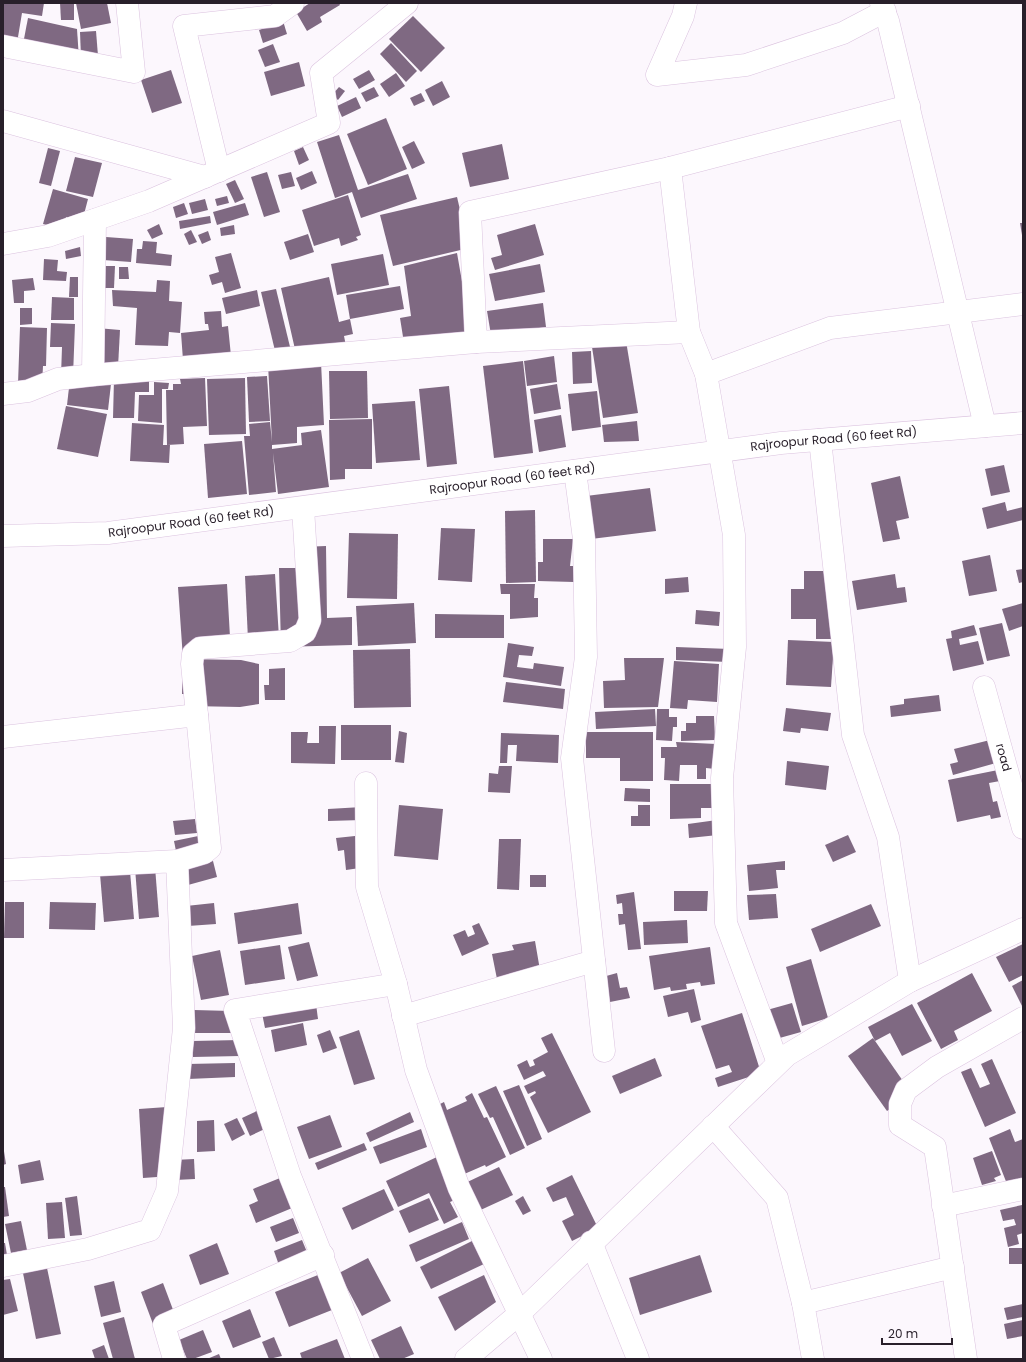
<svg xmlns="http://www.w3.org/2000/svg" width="1026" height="1362" viewBox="0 0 1026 1362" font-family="Poppins,sans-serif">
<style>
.building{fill:#7f6982}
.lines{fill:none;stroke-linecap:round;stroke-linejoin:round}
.street-casing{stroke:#dbc3df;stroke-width:23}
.secondary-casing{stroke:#dbc3df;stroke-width:23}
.street{stroke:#fff;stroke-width:22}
.secondary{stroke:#fff;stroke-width:22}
.labels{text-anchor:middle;stroke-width:3.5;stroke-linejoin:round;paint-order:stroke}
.street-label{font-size:12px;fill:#281f2a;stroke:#fcf7fd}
</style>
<rect width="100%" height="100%" fill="#fcf7fd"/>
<g class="building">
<polygon points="3,3 44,3 42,16 22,13 17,43 3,41"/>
<polygon points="60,3 74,3 74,20 61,20"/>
<polygon points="76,3 107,3 111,23 81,29"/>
<polygon points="310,3 339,3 340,5 320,17 322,22 307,31 296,12"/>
<polygon points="413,16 445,48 421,72 389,39"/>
<polygon points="28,18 77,29 79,59 23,44"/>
<polygon points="283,21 287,34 263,43 259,30"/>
<polygon points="96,31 98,56 81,57 80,32"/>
<polygon points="391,43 417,71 406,82 380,54"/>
<polygon points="273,44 280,62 265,67 258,50"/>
<polygon points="299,62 305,86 271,96 264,72"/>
<polygon points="171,70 182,103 152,113 141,80"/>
<polygon points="369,70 375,80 359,89 353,79"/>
<polygon points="396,73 405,86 389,97 380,84"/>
<polygon points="442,81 450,97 433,106 425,90"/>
<polygon points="339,87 345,91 338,100 332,95"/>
<polygon points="374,87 379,96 366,102 361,93"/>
<polygon points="421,93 425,101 414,106 410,98"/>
<polygon points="356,97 361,108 342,117 337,106"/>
<polygon points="386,118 407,169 368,185 347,134"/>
<polygon points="339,135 358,190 408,174 417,199 361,218 352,192 335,198 317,142"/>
<polygon points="414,141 425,163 412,169 402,147"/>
<polygon points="502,144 509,179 470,187 462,153"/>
<polygon points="303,147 309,160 299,165 294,151"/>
<polygon points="48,148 60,151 51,186 39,183"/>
<polygon points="75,157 102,163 93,197 66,191"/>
<polygon points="312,171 317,183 301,190 296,178"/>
<polygon points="267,172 280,212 264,217 251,177"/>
<polygon points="291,172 295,186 282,189 278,175"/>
<polygon points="235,180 244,199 235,203 226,184"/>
<polygon points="53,189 88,199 82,222 66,217 63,229 43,224"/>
<polygon points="348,195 361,235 356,237 358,240 341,246 339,238 314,246 302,210"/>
<polygon points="227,196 229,203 217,206 215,199"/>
<polygon points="457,197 469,248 393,266 380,215"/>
<polygon points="205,199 208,210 192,214 189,203"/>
<polygon points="184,203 188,214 176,218 173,207"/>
<polygon points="245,203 249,215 217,225 213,212"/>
<polygon points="210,216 211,223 180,229 179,221"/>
<polygon points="1020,223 1023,223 1023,235 1022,235"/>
<polygon points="159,224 163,234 152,239 147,230"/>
<polygon points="535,224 544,255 495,270 491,258 502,255 497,235"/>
<polygon points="234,225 235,234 221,236 220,228"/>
<polygon points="191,230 197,242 189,245 184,234"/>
<polygon points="208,231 211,240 202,244 198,235"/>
<polygon points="308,234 314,252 290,260 284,242"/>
<polygon points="106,237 133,239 131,262 103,260"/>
<polygon points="143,241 157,242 156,253 172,255 171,266 136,263 137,249 142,249"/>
<polygon points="80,247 81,256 66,259 65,251"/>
<polygon points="231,253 241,288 225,293 222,282 212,285 209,275 219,272 215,257"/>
<polygon points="457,253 471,333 404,343 400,318 411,316 404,266"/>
<polygon points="383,254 389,285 337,295 331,264"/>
<polygon points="44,259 58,260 57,271 67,272 66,281 43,280"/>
<polygon points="540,264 545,292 495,301 489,274"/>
<polygon points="100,266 115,266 114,288 100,288"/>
<polygon points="119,267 128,267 129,279 119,279"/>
<polygon points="70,277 78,277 78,297 69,297"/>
<polygon points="329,277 339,322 350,319 353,334 344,336 346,346 297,358 281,288"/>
<polygon points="33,278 35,290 24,291 24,303 14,303 12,280"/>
<polygon points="157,280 170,281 169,301 182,302 180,333 169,332 168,346 135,345 137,308 113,306 112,290 156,292"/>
<polygon points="400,286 404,309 350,319 346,295"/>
<polygon points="276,289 291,351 276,355 261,292"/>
<polygon points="257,290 260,306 226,314 222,298"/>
<polygon points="52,297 74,298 74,320 51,320"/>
<polygon points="543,303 546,327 491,335 487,311"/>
<polygon points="20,308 32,308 32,324 20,325"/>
<polygon points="221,311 222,327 228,326 231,356 183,360 181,333 209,330 208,324 205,324 204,312"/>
<polygon points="51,323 75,324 73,376 61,376 62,347 50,347"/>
<polygon points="20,327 47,328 46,366 43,366 42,385 18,384"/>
<polygon points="97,328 120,330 118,367 94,366"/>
<polygon points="626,341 638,413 603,418 592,347"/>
<polygon points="591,351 592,383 573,384 572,352"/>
<polygon points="554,356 557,382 527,386 524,361"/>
<polygon points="523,361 533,453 494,458 483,366"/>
<polygon points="321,362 324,425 297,427 297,443 272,445 272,449 302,445 301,433 321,430 329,487 278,494 273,453 276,492 249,495 244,436 250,436 249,424 270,422 272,442 268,364"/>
<polygon points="329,371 367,371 368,418 330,419"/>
<polygon points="267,376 270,421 249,422 247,377"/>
<polygon points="205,378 207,426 183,427 184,444 167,445 166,390 173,390 173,384 181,384 180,379"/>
<polygon points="245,378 246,434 209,435 207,379"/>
<polygon points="70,379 111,384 108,410 67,405"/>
<polygon points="114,379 149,379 149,392 135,392 134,418 113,418"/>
<polygon points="154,382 169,383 168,389 162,389 162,423 138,421 139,395 154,395"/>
<polygon points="557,384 561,409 534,414 530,389"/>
<polygon points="449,386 457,464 427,467 419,389"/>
<polygon points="597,391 601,427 572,431 568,394"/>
<polygon points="415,401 420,460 376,463 372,404"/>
<polygon points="66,406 107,414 98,457 57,449"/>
<polygon points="561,415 566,447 539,452 534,420"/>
<polygon points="372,419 372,469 345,469 345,479 330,480 329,420"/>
<polygon points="637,421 639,441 604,442 602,425"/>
<polygon points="132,423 164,425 163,445 170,445 169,463 130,461"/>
<polygon points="242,441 247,494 208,498 204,444"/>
<polygon points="1004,465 1010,492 991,496 985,469"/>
<polygon points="900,476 909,518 896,521 900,539 883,542 871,483"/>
<polygon points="650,488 656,531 591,539 586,496"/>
<polygon points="1005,502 1007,511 1023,507 1023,520 987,529 982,508"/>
<polygon points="535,510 536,582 506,583 505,511"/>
<polygon points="441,528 475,529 472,582 438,580"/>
<polygon points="349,533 398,534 397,599 347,598"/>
<polygon points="543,539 573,539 570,566 575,566 574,582 538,581 538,562 543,562"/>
<polygon points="326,546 327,618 352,617 352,645 281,647 279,568 302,568 301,547"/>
<polygon points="990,555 997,591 969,596 962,561"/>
<polygon points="1023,569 1023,582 1019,583 1016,570"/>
<polygon points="804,571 834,571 833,639 816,639 816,619 791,619 791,589 804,589"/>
<polygon points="275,574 279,638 248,640 245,576"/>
<polygon points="895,574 897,588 905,587 907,602 857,610 852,581"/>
<polygon points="688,577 689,592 665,594 665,579"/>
<polygon points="227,584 231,655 185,659 241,660 259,664 259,704 240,707 190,706 190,694 182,694 183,659 178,587"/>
<polygon points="500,584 535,584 534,598 538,598 538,617 510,619 510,594 501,594"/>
<polygon points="414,603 416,643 358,646 356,606"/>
<polygon points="1023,603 1023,626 1009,631 1002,609"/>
<polygon points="696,610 720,612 719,626 695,624"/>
<polygon points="435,614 504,615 504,638 435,638"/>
<polygon points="1002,623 1010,656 987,661 979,628"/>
<polygon points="974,625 977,635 959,639 960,645 978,641 984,664 953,671 946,639 952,638 951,631"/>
<polygon points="788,640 834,642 831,687 786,685"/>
<polygon points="508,643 534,647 532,656 519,655 517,667 533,669 534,663 564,667 561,686 503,677"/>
<polygon points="676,647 730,649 729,662 676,660"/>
<polygon points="410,649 411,707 354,708 353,650"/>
<polygon points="624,658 664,658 658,707 604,708 603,681 625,680"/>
<polygon points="674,661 719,664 717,702 688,700 687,709 670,708"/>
<polygon points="285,668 285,700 265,700 264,685 269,685 269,669"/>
<polygon points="506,682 565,689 563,709 503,702"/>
<polygon points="939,695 941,711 891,717 890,706 904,704 904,699"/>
<polygon points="786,708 831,713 828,731 801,728 800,733 783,731"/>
<polygon points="655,709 656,726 596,729 595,712"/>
<polygon points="657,709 669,709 669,717 677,717 677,727 673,727 672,741 656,740"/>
<polygon points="696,716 714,716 715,740 681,741 681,731 686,731 686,723 696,723"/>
<rect x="341" y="725" width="50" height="35"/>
<polygon points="319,726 336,726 335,764 291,763 291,732 308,732 307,743 319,743"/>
<polygon points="399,731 407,733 404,763 395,762"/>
<polygon points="586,732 653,732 653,781 620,781 620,758 586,758"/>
<polygon points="501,733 559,735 558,763 516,761 517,745 508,745 507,763 500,763"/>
<polygon points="990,740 996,763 953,775 950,764 958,762 954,749"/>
<polygon points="676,742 716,744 715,769 706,768 706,779 697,779 697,765 680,765 679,781 664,780 665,758 661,758 661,747 677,747"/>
<polygon points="787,761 829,766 826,790 785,785"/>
<polygon points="499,766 512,766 510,793 488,792 489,773 498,774"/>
<polygon points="998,770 1000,781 989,783 993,802 997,801 1001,817 991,819 990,815 957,822 948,780"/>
<polygon points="670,784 712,784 712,808 701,808 701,818 670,819"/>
<polygon points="625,788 650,789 650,802 624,801"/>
<polygon points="399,805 443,809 438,860 394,856"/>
<polygon points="638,805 650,805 650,826 631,826 631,816 638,816"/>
<polygon points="362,807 362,820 328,821 328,809"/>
<polygon points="195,819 197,833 175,835 173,821"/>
<polygon points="717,820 718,835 689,838 688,824"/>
<polygon points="208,834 211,849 177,856 174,841"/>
<polygon points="848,835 856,852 833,862 825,845"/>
<polygon points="355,836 360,868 346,870 344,850 338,851 336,838"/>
<polygon points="499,839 521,839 519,890 497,889"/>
<polygon points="213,861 217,877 188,885 184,869"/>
<polygon points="785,861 785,870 776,870 778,888 749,891 747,865"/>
<polygon points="155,867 159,917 139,919 135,868"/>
<polygon points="130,871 134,919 104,922 100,874"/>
<rect x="530" y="875" width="16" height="12"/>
<polygon points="674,891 708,891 707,911 674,911"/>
<polygon points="634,892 641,949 628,950 625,924 619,925 618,914 623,914 622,903 617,904 616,895"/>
<polygon points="776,894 778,918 749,920 747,895"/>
<polygon points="5,902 24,902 24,938 4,938"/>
<polygon points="50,902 96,903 95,930 49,929"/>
<polygon points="214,903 216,924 188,926 186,906"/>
<polygon points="298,903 302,934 238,944 234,913"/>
<polygon points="871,904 881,926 820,952 811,929"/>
<polygon points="687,920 688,943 644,945 643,922"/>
<polygon points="479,923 489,944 462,956 453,935 465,930 468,937 475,934 472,926"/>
<polygon points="535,941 541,976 498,984 492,954 514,950 512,945"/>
<polygon points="309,942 318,976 297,981 288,947"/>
<polygon points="1023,944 1023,975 1009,982 996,957"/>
<polygon points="280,945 285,979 245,985 240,951"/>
<polygon points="710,947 715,984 701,986 700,982 686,984 687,989 671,991 670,987 654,990 649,956"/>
<polygon points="220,950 229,995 201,1000 192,956"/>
<polygon points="811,959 828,1018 802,1026 786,967"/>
<polygon points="617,973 620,988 627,987 630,998 605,1003 599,978"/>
<polygon points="972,973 992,1011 954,1031 958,1040 941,1049 917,1003"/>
<polygon points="1023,980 1023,1008 1012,986"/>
<polygon points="694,989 701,1020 691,1023 688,1012 668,1017 663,996"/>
<polygon points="792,1003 801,1032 776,1039 767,1010"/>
<polygon points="316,1004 318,1019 265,1028 262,1013"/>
<polygon points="912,1004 932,1041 902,1056 890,1033 875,1041 868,1027"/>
<polygon points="194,1010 231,1011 231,1033 193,1033"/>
<polygon points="742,1013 761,1073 718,1087 715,1078 732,1072 729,1065 716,1069 701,1026"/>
<polygon points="303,1023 307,1045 275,1052 271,1030"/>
<polygon points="330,1030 337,1048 323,1053 317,1035"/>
<polygon points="359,1030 375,1079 354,1085 339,1037"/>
<polygon points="552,1033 591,1112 548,1133 530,1097 536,1093 535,1091 528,1094 524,1086 546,1076 543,1071 524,1080 517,1065 527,1060 530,1067 535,1065 533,1060 548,1052 541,1038"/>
<polygon points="873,1038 912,1094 887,1111 848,1056"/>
<polygon points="240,1040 240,1056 193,1057 193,1041"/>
<polygon points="655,1058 662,1076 620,1094 612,1076"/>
<polygon points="992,1059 1016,1113 985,1127 961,1072 971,1068 980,1088 990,1084 981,1064"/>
<polygon points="235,1063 235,1077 188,1079 187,1064"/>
<polygon points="519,1085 542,1139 527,1146 503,1091"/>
<polygon points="496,1086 525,1148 510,1155 493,1117 490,1118 478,1094"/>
<polygon points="472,1093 484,1118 487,1117 506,1157 486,1167 485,1165 462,1175 434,1107 444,1102 447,1110 467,1101 465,1097"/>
<polygon points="167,1107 171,1176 143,1178 139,1109"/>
<polygon points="259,1110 267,1128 250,1136 242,1118"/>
<polygon points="410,1112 414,1122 370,1142 366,1133"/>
<polygon points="330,1115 342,1147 309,1159 297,1127"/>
<polygon points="237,1118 245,1134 232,1141 224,1124"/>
<polygon points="214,1120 215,1151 197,1152 197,1121"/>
<polygon points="421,1129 427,1147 380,1164 373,1147"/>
<polygon points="1010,1129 1015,1142 1023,1139 1023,1178 1007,1184 989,1138"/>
<polygon points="364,1143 367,1150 318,1170 315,1163"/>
<polygon points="3,1145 6,1164 3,1165"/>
<polygon points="992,1151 1001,1175 994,1178 996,1181 982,1185 973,1158"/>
<polygon points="439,1156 459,1198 450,1202 458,1217 444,1224 429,1193 398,1207 386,1181"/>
<polygon points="194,1159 195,1179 175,1180 174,1160"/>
<polygon points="40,1160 44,1180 21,1184 18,1165"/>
<polygon points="499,1167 513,1195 474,1213 461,1185"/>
<polygon points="572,1175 598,1228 572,1241 562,1221 574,1215 566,1197 553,1202 546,1188"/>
<polygon points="285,1176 297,1206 256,1223 249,1205 258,1201 253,1189"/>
<polygon points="3,1187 5,1187 9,1216 3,1217"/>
<polygon points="384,1189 394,1210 352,1230 342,1208"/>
<polygon points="77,1196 82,1235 70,1236 65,1198"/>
<polygon points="523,1196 531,1211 523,1215 515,1201"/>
<polygon points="429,1198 439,1220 409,1233 399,1211"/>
<polygon points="62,1202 65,1238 48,1239 46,1203"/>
<polygon points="1022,1205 1023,1233 1017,1235 1019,1244 1008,1247 1004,1228 1016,1225 1014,1219 1003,1221 1000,1210"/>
<polygon points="293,1218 299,1233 276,1242 270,1227"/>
<polygon points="21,1221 27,1250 11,1253 5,1224"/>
<polygon points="462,1222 469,1239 416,1262 409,1245"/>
<polygon points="302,1240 309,1257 280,1268 274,1251"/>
<polygon points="472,1241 484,1264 431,1289 420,1267"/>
<polygon points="3,1243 5,1243 8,1261 3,1262"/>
<polygon points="217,1243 229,1274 200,1285 189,1255"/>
<rect x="1009" y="1248" width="14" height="16"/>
<polygon points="700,1255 712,1292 640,1315 629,1278"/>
<polygon points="368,1258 391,1301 362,1316 339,1273"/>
<polygon points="47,1268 61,1334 36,1339 23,1273"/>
<polygon points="323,1273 337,1308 289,1327 275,1292"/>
<polygon points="484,1275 496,1302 455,1331 438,1297"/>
<polygon points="10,1279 18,1311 3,1315 3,1280"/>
<polygon points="114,1281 121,1312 101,1317 94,1286"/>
<polygon points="163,1283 175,1315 153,1324 141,1292"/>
<polygon points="1023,1304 1023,1317 1007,1320 1004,1308"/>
<polygon points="250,1309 261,1337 233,1348 222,1321"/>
<polygon points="124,1317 135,1359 113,1359 103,1323"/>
<polygon points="1023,1320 1023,1336 1007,1339 1004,1324"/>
<polygon points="401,1326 414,1354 402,1359 380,1359 371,1340"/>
<polygon points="203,1330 212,1352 193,1359 187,1359 179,1340"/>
<polygon points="274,1337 282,1356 269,1359 262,1342"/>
<polygon points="337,1339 345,1359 302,1359 300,1353"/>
<polygon points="104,1345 109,1359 95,1359 92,1350"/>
<polygon points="219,1354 221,1359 207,1359"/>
</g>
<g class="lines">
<g class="street-casing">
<g id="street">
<polyline points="686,3 683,16 657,75 746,65 843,33 885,11"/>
<polyline points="881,3 888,21 985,426"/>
<polyline points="3,46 134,72 127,3"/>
<polyline points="3,121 205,177"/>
<polyline points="670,168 689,332 706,374 734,535 735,647 722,778 726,923 778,1063"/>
<polyline points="219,171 184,26 275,16 293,3"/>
<polyline points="3,244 48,236 149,201 329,123 321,73 407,3"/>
<polyline points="476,342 470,212 670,168 909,106"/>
<polyline points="706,374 830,328 1023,304"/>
<polyline points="93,375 95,220"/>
<polyline points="3,394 28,391 58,379 93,375 476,342 689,332"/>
<polyline points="820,440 853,735 888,837 910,981"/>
<polyline points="575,471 584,539 586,657 572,758 604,1051"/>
<path id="s1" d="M 984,687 L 1023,828"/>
<polyline points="197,715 192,664 193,654 200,648 290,641 305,632 310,620 303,508"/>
<polyline points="3,737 197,715 210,848 204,853 177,861"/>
<polyline points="366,783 367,887 396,984 416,1070 459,1188 541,1359"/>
<polyline points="3,870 177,861 184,1028 167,1191 150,1230 88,1249 3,1266"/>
<polyline points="403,1016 594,961"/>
<polyline points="713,1126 777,1198 803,1303 813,1359"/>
<polyline points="943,1206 1023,1189"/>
<polyline points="591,1242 638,1359"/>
<polyline points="803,1303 953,1267"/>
<polyline points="174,1359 164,1325 323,1255"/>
<polyline points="363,1359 290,1176 235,1010 396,984"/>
<polyline points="466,1359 519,1314 787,1055 910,981 1023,929"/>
<polyline points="966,1359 935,1147 900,1125 900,1104 906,1090 937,1067 1023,1018"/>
</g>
</g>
<g class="secondary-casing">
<g id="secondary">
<path id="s2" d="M 3,536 L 108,533 L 781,443 L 1023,423"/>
</g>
</g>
<use href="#street" class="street"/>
<use href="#secondary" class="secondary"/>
</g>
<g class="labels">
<g class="street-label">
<text dy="4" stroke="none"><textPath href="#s2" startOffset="837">Rajroopur Road (60 feet Rd)</textPath></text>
<text dy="4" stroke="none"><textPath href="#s2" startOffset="513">Rajroopur Road (60 feet Rd)</textPath></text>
<text dy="4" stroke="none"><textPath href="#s2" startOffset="189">Rajroopur Road (60 feet Rd)</textPath></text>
<text dy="4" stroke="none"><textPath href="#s1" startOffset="73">road</textPath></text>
</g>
</g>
<rect width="1026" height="1362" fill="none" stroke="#281f2a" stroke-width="8"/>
<path d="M882 1338v6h70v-6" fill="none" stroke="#281f2a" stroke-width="2"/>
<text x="888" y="1338" font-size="12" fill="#281f2a" stroke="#fcf7fd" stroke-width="3" paint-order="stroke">20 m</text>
</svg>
